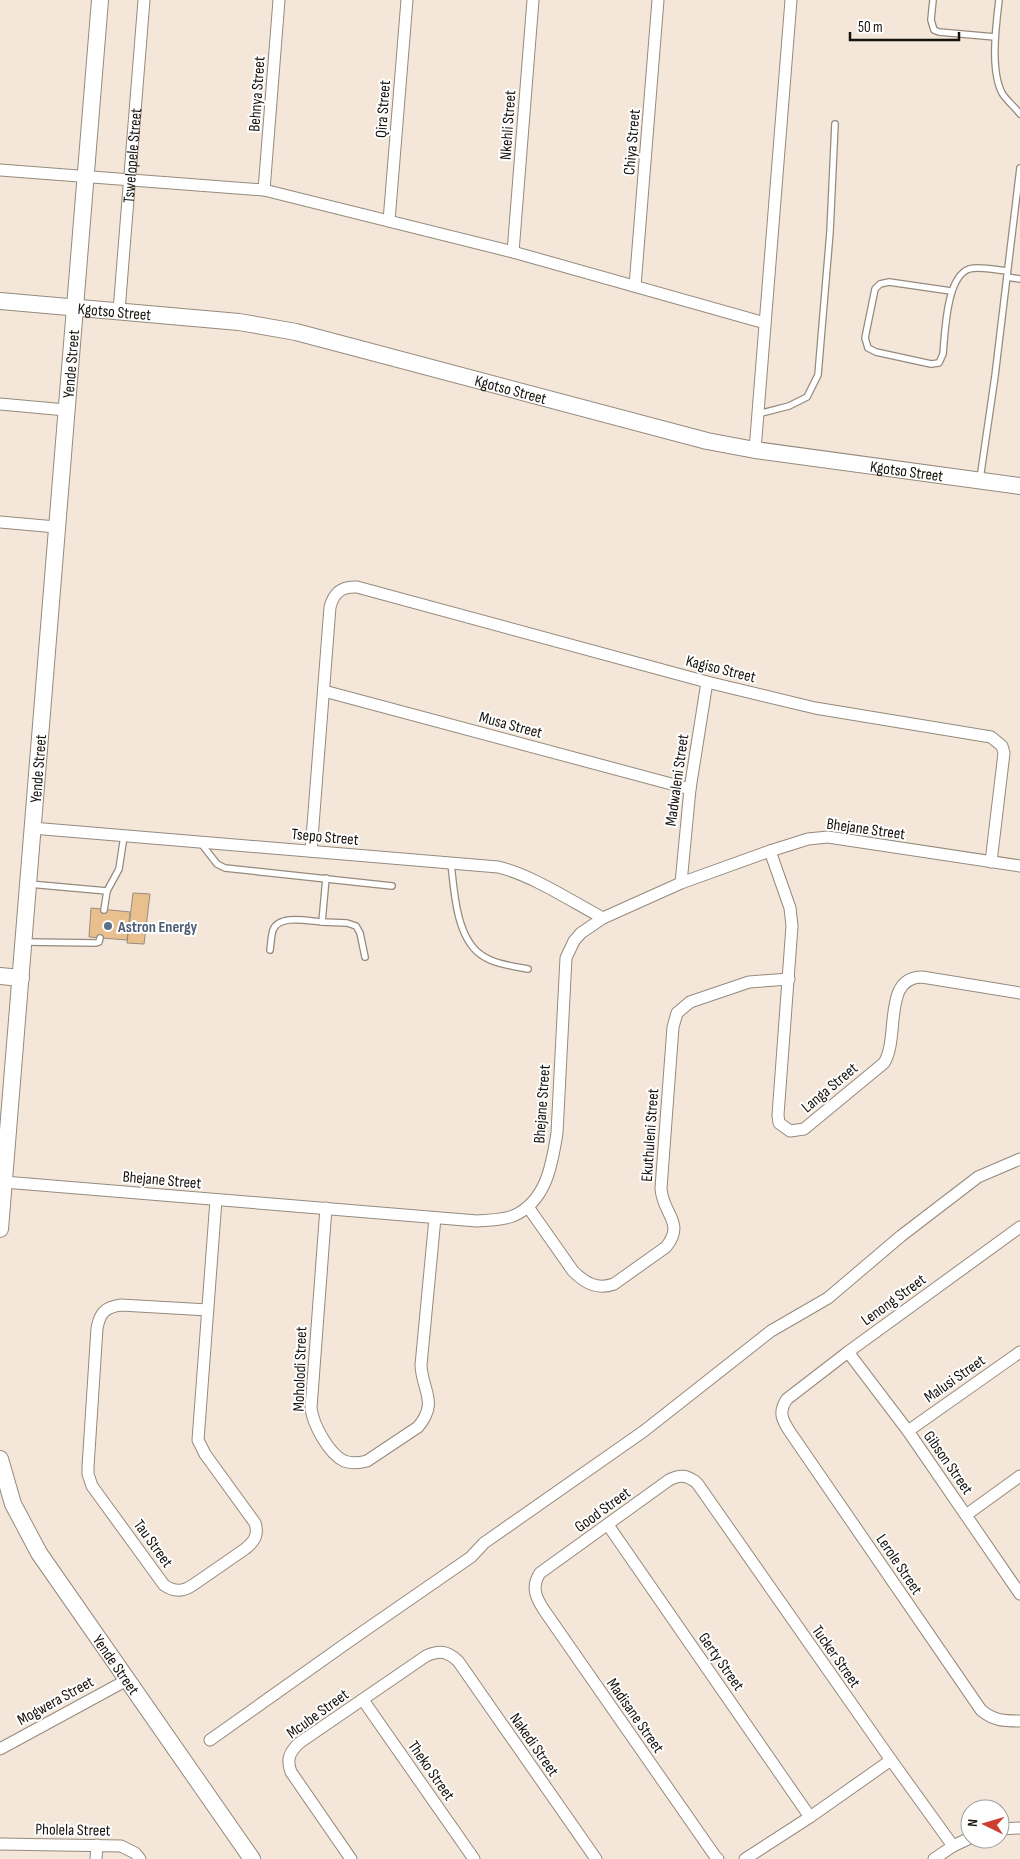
<svg xmlns="http://www.w3.org/2000/svg" width="1020" height="1859" viewBox="0 0 1020 1859" font-family="'Sofia Sans Condensed',sans-serif">
<style>
.building{fill:#e8bf8d;stroke:#988d80}
.lines{fill:none;stroke-linecap:round;stroke-linejoin:round}
.lane-casing{stroke:#958a7d;stroke-width:8}
.street-casing{stroke:#958a7d;stroke-width:13}
.secondary-casing{stroke:#958a7d;stroke-width:18}
.lane{stroke:#fff;stroke-width:5.5}
.street{stroke:#fff;stroke-width:11}
.secondary{stroke:#fff;stroke-width:16}
.service-dot{fill:#5c6f8a;stroke:#fff;stroke-width:2}
.labels{text-anchor:middle;stroke-width:4;stroke-linejoin:round;paint-order:stroke}
.street-label{font-size:16px;fill:#16120d;stroke:#fff}
.service-label{font-size:16px;font-weight:bold;fill:#4e5e75;stroke:#fff;text-anchor:start}
</style>
<rect width="100%" height="100%" fill="#f4e7d9"/>
<g class="building">
<polygon points="133,893 150,894 144,944 127,943"/>
<polygon points="91,908 130,912 127,940 89,937"/>
</g>
<g class="lines">
<g class="lane-casing">
<g id="lane">
<polyline points="933,0 931,20 934,30 939,32 995,37"/>
<path d="M 999,0 C 996,25 990,70 1002,93 C 1006,100 1015,107 1020,114"/>
<polyline points="1007,277 1020,279"/>
<path d="M 951,291 L 889,282 L 880,284 L 875,289 L 865,338 L 868,348 L 876,352 L 931,364 L 939,363 L 943,354 C 945,334 946,277 969,269 C 980,266 996,270 1007,271"/>
<polyline points="758,414 789,406 807,397 818,375 830,232 835,124"/>
<polyline points="980,479 995,376 1020,168"/>
<polyline points="200,842 217,864 225,868 392,886"/>
<path d="M 451,863 C 454,890 456,936 480,954 C 493,964 512,966 528,969"/>
<polyline points="29,884 107,891"/>
<polyline points="104,910 107,891 119,869 124,836"/>
<polyline points="322,922 347,923 356,926 360,933 365,957"/>
<polyline points="25,942 96,943 99,942 100,938"/>
<path d="M 270,950 C 271,944 271,936 273,930 C 279,914 308,921 322,922 L 326,878"/>
</g>
</g>
<g class="street-casing">
<g id="street">
<polyline points="0,170 264,190 513,252 765,323"/>
<polyline points="264,190 279,0"/>
<polyline points="389,221 407,0"/>
<polyline points="513,252 533,0"/>
<polyline points="635,286 658,0"/>
<path id="s1" d="M 119,311 L 144,0"/>
<polyline points="0,404 66,410"/>
<polyline points="755,450 791,0"/>
<polyline points="0,522 56,527"/>
<polyline points="324,691 690,789"/>
<path d="M 32,828 L 498,867 C 532,875 571,901 603,918"/>
<path d="M 311,851 L 330,607 C 334,592 342,586 357,587 L 707,682 L 815,708 L 991,737 L 1002,746 L 1004,753 L 991,862"/>
<path d="M 770,851 L 790,908 L 792,926 L 778,1115 L 779,1123 L 790,1131 L 804,1129 L 884,1063 C 900,1038 882,977 922,977 L 1020,993"/>
<polyline points="681,883 690,789 707,682"/>
<path d="M 4,1182 L 477,1221 C 489,1220 502,1220 513,1216 C 546,1202 552,1165 557,1133 L 566,958 L 574,941 L 581,933 L 603,918 L 681,883 L 770,851 L 808,839 L 828,837 L 1020,866"/>
<path d="M 528,1207 L 573,1271 C 585,1283 597,1290 614,1284 L 666,1247 C 686,1222 662,1214 661,1188 L 673,1027 L 677,1013 L 690,1002 L 749,982 L 789,979"/>
<path d="M 326,1208 L 311,1408 C 313,1424 328,1453 344,1461 C 352,1464 359,1463 367,1461 L 418,1427 C 439,1402 422,1391 421,1365 L 435,1218"/>
<path d="M 1020,1227 L 848,1352 L 787,1399 C 778,1412 782,1420 790,1432 L 981,1710 C 994,1721 1004,1721 1020,1721"/>
<path d="M 208,1310 L 121,1305 C 105,1307 100,1313 97,1328 L 88,1467 L 88,1474 L 92,1486 L 164,1585 C 174,1592 183,1592 193,1585 L 245,1549 C 254,1542 259,1535 255,1523 L 205,1454 L 198,1440 L 216,1200"/>
<polyline points="848,1352 908,1431 1020,1594"/>
<polyline points="908,1431 1020,1352"/>
<polyline points="966,1515 1020,1476"/>
<polyline points="608,1525 810,1817"/>
<polyline points="363,1700 474,1859"/>
<polyline points="210,1740 351,1640 471,1557 484,1543 644,1431 771,1331 828,1298 901,1236 978,1177 1020,1159"/>
<polyline points="0,1749 127,1680"/>
<polyline points="1000,1829 1020,1828"/>
<polyline points="0,1844 121,1846 135,1853 140,1859"/>
<polyline points="96,1859 97,1845"/>
<path d="M 351,1859 L 291,1772 C 286,1759 290,1752 299,1743 L 426,1656 C 440,1650 447,1651 458,1661 L 596,1859"/>
<path d="M 718,1859 L 715,1856 L 546,1613 C 537,1600 530,1588 540,1573 L 669,1480 C 680,1474 687,1475 697,1483 L 891,1760 L 953,1846"/>
<polyline points="745,1859 810,1817 891,1760"/>
<polyline points="934,1859 953,1846 970,1838"/>
</g>
</g>
<g class="secondary-casing">
<g id="secondary">
<path id="s2" d="M 0,301 L 239,322 L 296,332 L 707,441 L 755,450 L 1020,486"/>
<polyline points="0,976 21,978"/>
<path id="s3" d="M 0,1229 L 100,0"/>
<path id="s4" d="M 0,1459 L 13,1504 L 39,1553 L 252,1859"/>
</g>
</g>
<use href="#lane" class="lane"/>
<use href="#street" class="street"/>
<use href="#secondary" class="secondary"/>
</g>
<circle class="service-dot" cx="108" cy="926" r="5"/>
<g class="labels">
<g class="street-label">
<text transform="translate(256 94) rotate(-86)" y="6">Behnya Street</text>
<text transform="translate(382 109) rotate(-86)" y="6">Qira Street</text>
<text transform="translate(507 125) rotate(-86)" y="6">Nkehli Street</text>
<text transform="translate(631 142) rotate(-85)" y="6">Chiya Street</text>
<text dy="6" stroke="none"><textPath href="#s1" startOffset="156">Tswelopele Street</textPath></text>
<text dy="6" stroke="none"><textPath href="#s2" startOffset="115">Kgotso Street</textPath></text>
<text dy="6" stroke="none"><textPath href="#s3" startOffset="868">Yende Street</textPath></text>
<text dy="6" stroke="none"><textPath href="#s2" startOffset="520">Kgotso Street</textPath></text>
<text dy="6" stroke="none"><textPath href="#s2" startOffset="925">Kgotso Street</textPath></text>
<text transform="translate(721 668) rotate(14)" y="6">Kagiso Street</text>
<text transform="translate(511 724) rotate(15)" y="6">Musa Street</text>
<text dy="6" stroke="none"><textPath href="#s3" startOffset="462">Yende Street</textPath></text>
<text transform="translate(676 780) rotate(-82)" y="6">Madwaleni Street</text>
<text transform="translate(866 828) rotate(8)" y="6">Bhejane Street</text>
<text transform="translate(325 836) rotate(5)" y="6">Tsepo Street</text>
<text transform="translate(829 1087) rotate(-40)" y="6">Langa Street</text>
<text transform="translate(541 1104) rotate(-86)" y="6">Bhejane Street</text>
<text transform="translate(649 1135) rotate(-86)" y="6">Ekuthuleni Street</text>
<text transform="translate(162 1179) rotate(5)" y="6">Bhejane Street</text>
<text transform="translate(893 1299) rotate(-36)" y="6">Lenong Street</text>
<text transform="translate(299 1369) rotate(-88)" y="6">Moholodi Street</text>
<text transform="translate(954 1378) rotate(-35)" y="6">Malusi Street</text>
<text transform="translate(949 1462) rotate(55)" y="6">Gibson Street</text>
<text transform="translate(602 1509) rotate(-36)" y="6">Good Street</text>
<text transform="translate(154 1543) rotate(54)" y="6">Tau Street</text>
<text transform="translate(900 1564) rotate(56)" y="6">Lerole Street</text>
<text transform="translate(837 1656) rotate(55)" y="6">Tucker Street</text>
<text transform="translate(722 1661) rotate(55)" y="6">Gerty Street</text>
<text dy="6" stroke="none"><textPath href="#s4" startOffset="238">Yende Street</textPath></text>
<text transform="translate(55 1700) rotate(-29)" y="6">Mogwera Street</text>
<text transform="translate(317 1713) rotate(-36)" y="6">Mcube Street</text>
<text transform="translate(636 1715) rotate(55)" y="6">Madisane Street</text>
<text transform="translate(535 1744) rotate(55)" y="6">Nakedi Street</text>
<text transform="translate(432 1770) rotate(55)" y="6">Theko Street</text>
<text transform="translate(73 1829) rotate(1)" y="6">Pholela Street</text>
</g>
<g class="service-label">
<text x="118" y="932">Astron Energy</text>
</g>
</g>
<g transform="translate(985 1824) rotate(275)"><circle r="24" fill="#ffffff" stroke="#a2a09e"/>
<path d="M0-4L9 19L0 12L-9 19Z" fill="#cc3f30"/>
<text y="-8" font-size="14" font-weight="bold" text-anchor="middle" fill="#16120d">N</text>
</g>
<path d="M850 32v8h109v-8" fill="none" stroke="#16120d" stroke-width="2.5"/>
<text x="858" y="32" font-size="15" fill="#16120d" stroke="#ffffff" stroke-width="4" paint-order="stroke">50 m</text>
</svg>
